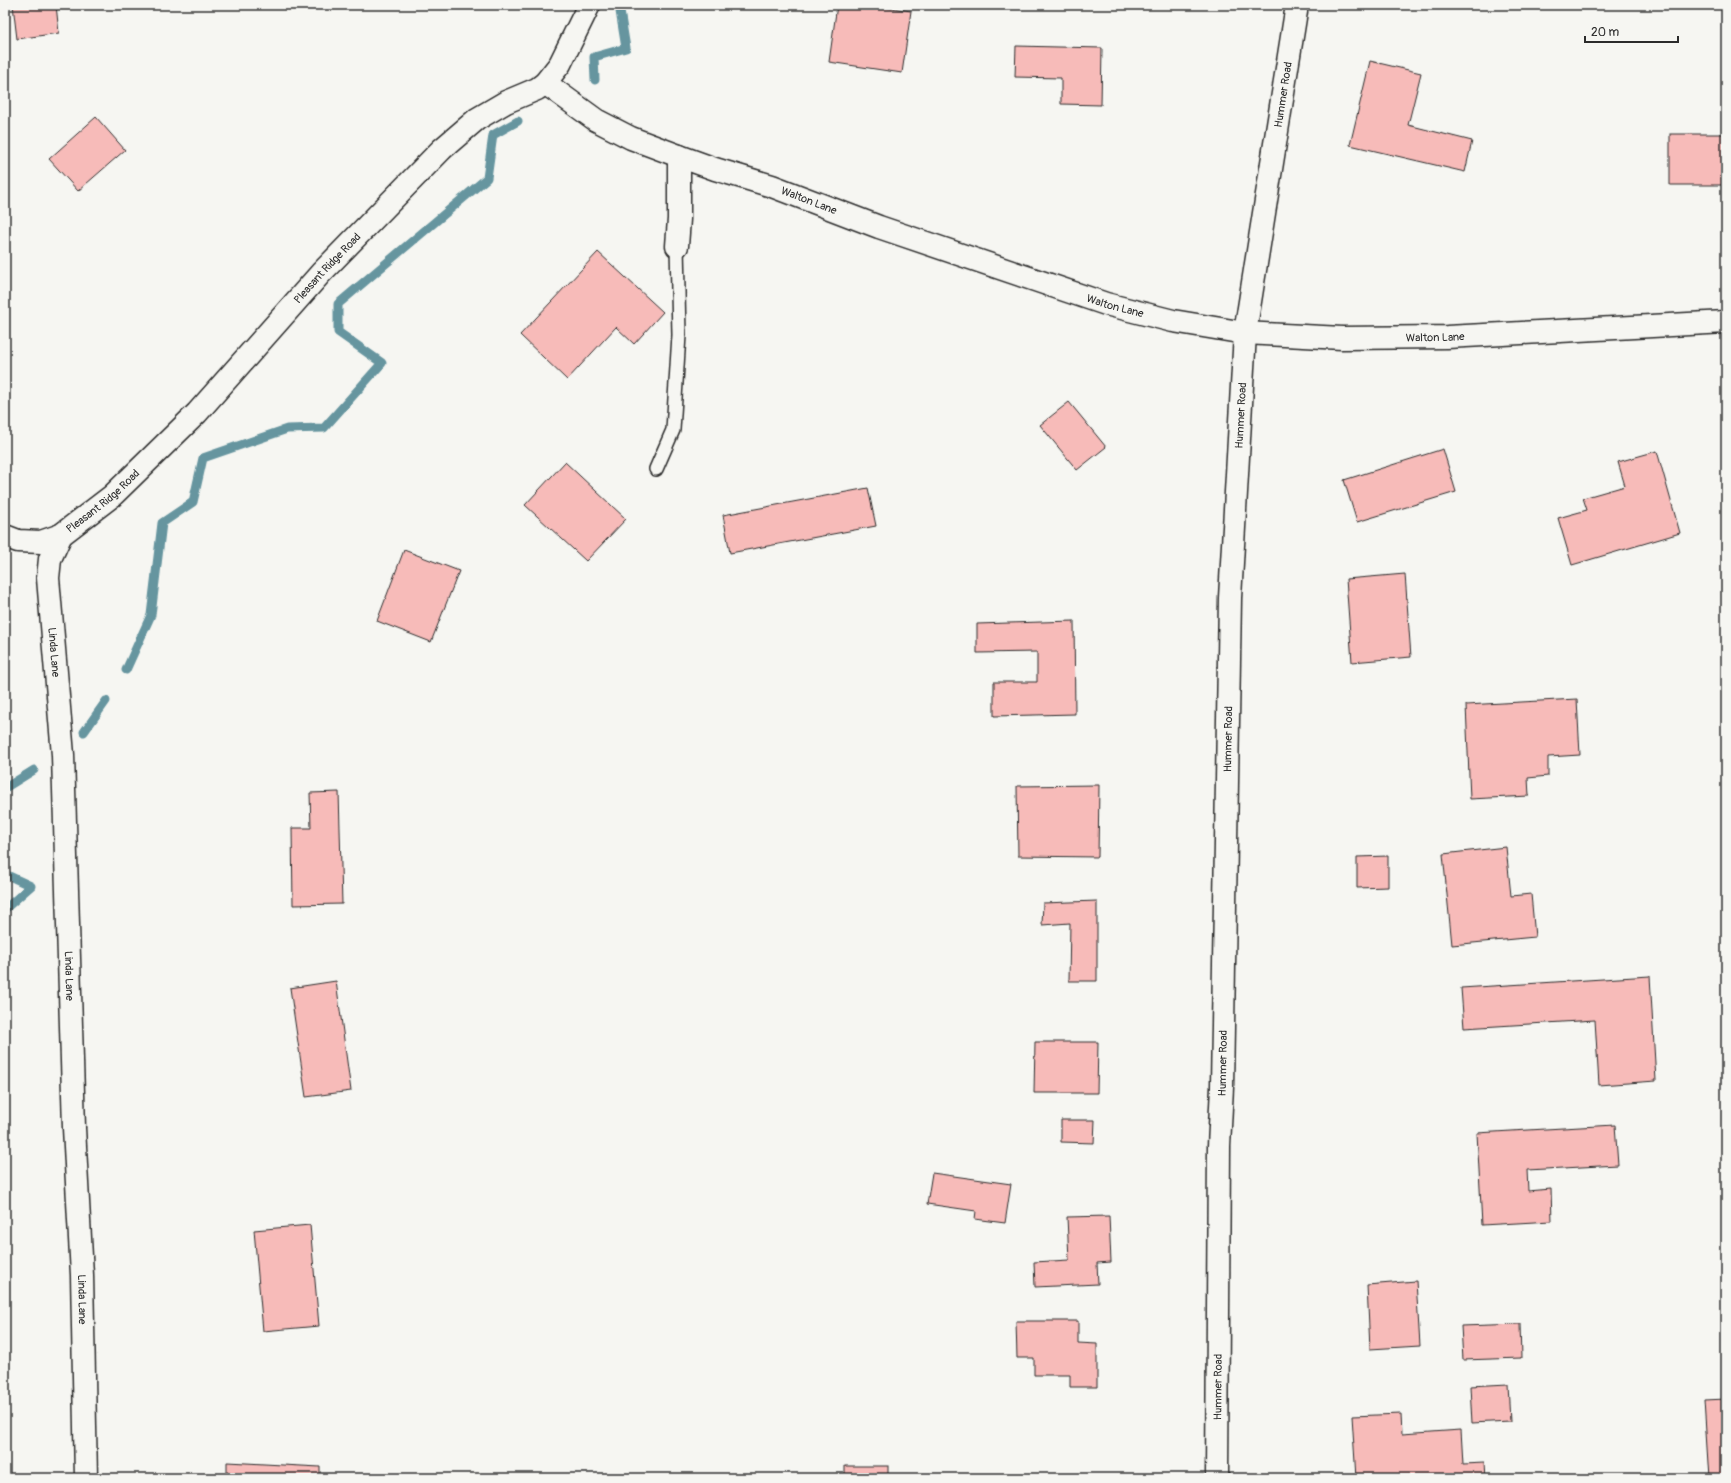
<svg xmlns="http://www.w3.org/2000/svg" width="1731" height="1483" viewBox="0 0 1731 1483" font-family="Pangolin,sans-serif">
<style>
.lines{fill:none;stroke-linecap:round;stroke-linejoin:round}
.stream{stroke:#66959f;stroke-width:9}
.building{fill:#f7bbb9;stroke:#2b2b2b}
.service-casing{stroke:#2b2b2b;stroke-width:16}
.minor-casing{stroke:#2b2b2b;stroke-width:25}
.secondary-casing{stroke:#2b2b2b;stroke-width:25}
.service{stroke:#f6f6f2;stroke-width:13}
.minor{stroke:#f6f6f2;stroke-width:22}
.secondary{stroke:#f6f6f2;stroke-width:22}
.labels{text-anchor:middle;stroke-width:3;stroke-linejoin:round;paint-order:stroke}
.street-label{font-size:11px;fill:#2b2b2b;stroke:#f6f6f2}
</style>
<rect width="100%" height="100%" fill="#f6f6f2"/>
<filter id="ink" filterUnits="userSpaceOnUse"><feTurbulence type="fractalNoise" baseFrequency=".025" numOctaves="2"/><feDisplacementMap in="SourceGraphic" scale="8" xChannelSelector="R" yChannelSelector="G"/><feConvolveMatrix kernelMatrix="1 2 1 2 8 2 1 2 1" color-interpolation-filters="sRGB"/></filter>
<g filter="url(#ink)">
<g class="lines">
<g class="stream">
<polyline points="595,80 594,57 626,48 619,5"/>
<polyline points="126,670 151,615 162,523 193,502 203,458 287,429 324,428 382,363 338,332 338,304 487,178 493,135 518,121"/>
<polyline points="84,732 106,701"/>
<polyline points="5,788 34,770"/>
<polyline points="5,874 31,886 5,909"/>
</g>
</g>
<g class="building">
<polygon points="13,5 56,5 59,33 17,39"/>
<polygon points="837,5 871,5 911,11 902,73 829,62"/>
<polygon points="1016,46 1102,48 1101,105 1061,104 1061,78 1015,77"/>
<polygon points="1370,61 1421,73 1408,125 1472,141 1465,172 1350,145"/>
<polygon points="96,117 125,150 78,191 49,159"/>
<rect x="1670" y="134" width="56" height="51"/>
<polygon points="598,252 663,312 634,344 616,327 567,380 520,335"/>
<polygon points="1069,402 1106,447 1077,470 1040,425"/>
<polygon points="1443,449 1456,492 1357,522 1344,480"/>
<polygon points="1657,451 1680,533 1572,565 1558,518 1587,510 1583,498 1625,486 1618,462"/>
<polygon points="565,462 626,519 586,561 525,505"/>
<polygon points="868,488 876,526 730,553 723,515"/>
<polygon points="404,550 459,571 431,642 377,621"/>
<polygon points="1405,574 1411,657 1352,662 1346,579"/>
<polygon points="1074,621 1075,714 994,716 994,682 1037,682 1037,652 977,653 977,624"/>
<polygon points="1577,699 1580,755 1548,757 1548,776 1528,778 1529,796 1470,799 1466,705"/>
<polygon points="1099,785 1098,857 1018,856 1017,786"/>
<polygon points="339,792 342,904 293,905 292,828 311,828 310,793"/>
<polygon points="1506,847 1511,896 1531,894 1535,937 1452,945 1443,854"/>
<polygon points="1388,856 1388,887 1357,888 1357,857"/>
<polygon points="1097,901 1097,981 1069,981 1070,923 1042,925 1043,903"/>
<polygon points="1650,976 1656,1081 1599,1085 1595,1020 1464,1028 1461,988"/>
<polygon points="336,981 351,1091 306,1097 290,988"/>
<polygon points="1035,1042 1098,1042 1097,1093 1034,1093"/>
<polygon points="1061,1120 1095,1120 1094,1143 1061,1142"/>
<polygon points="1615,1125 1618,1165 1527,1170 1528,1191 1551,1189 1552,1221 1482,1225 1477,1133"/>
<polygon points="932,1173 1011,1184 1005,1223 975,1219 976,1211 927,1204"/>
<polygon points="1109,1216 1111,1262 1097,1263 1098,1284 1035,1287 1034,1262 1069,1260 1067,1217"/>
<polygon points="310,1225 319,1326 263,1331 254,1230"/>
<polygon points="1416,1281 1420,1346 1370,1349 1367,1285"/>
<polygon points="1016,1321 1078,1321 1078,1343 1097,1344 1097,1387 1070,1387 1070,1375 1034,1375 1034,1358 1017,1358"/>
<polygon points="1520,1324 1521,1358 1463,1360 1461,1326"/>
<polygon points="1508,1384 1510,1421 1472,1423 1470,1386"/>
<polygon points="1726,1399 1726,1478 1710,1478 1705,1400"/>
<polygon points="1401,1414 1402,1434 1461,1430 1463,1464 1484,1463 1485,1478 1356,1478 1352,1416"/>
<polygon points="227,1462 320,1467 320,1478 227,1478"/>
<rect x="845" y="1466" width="43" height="12"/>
</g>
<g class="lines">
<g class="service-casing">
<polyline id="service" points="656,469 673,430 679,335 677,246"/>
</g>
<g class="minor-casing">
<g id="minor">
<path id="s1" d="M 545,83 L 596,120 L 631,138 L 679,156 L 715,169 L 772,186 L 879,227 L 1106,304 L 1173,321 L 1245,333 L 1342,338 L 1447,337 L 1726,322"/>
<polyline points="677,246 679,219 679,156"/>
<path id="s2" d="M 61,535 L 50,559 L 48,578 L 63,755 L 74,1128 L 82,1275 L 86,1478"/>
<path id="s3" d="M 5,536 L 18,541 L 41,542 L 61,535 L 112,496 L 197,413 L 321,273 L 442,149 L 477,119 L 506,102 L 537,89 L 545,83 L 560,64 L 589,5"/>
</g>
</g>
<g class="secondary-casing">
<g id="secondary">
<path id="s4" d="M 1217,1478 L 1219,1146 L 1222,1087 L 1230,598 L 1245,333 L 1297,5"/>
</g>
</g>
<use href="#service" class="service"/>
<use href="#minor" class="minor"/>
<use href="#secondary" class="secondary"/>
</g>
</g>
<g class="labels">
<g class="street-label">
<text dy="4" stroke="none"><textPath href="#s4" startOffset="1387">Hummer Road</textPath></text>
<text dy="4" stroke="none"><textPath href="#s1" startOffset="291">Walton Lane</textPath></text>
<text dy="4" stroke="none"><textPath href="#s3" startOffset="436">Pleasant Ridge Road</textPath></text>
<text dy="4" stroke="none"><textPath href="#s1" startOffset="615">Walton Lane</textPath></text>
<text dy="4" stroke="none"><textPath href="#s1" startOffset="938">Walton Lane</textPath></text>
<text dy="4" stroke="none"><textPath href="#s4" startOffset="1063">Hummer Road</textPath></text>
<text dy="4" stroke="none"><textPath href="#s3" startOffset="112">Pleasant Ridge Road</textPath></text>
<text dy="4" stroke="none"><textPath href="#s2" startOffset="120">Linda Lane</textPath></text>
<text dy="4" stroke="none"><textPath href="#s4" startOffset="739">Hummer Road</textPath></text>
<text dy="4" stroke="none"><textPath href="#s2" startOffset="444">Linda Lane</textPath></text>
<text dy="4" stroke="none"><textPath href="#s4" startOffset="415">Hummer Road</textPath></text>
<text dy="4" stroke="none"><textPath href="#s2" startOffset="768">Linda Lane</textPath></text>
<text dy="4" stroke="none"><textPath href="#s4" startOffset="91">Hummer Road</textPath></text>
</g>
</g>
<rect width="1731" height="1483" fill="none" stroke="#f6f6f2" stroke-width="20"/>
<rect x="10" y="10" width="1711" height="1463" fill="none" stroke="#2b2b2b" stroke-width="1.5" filter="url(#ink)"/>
<path d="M1585 36v6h93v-6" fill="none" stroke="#2b2b2b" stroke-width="2"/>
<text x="1591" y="36" font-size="12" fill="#2b2b2b" stroke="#f6f6f2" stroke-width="3" paint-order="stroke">20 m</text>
</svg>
